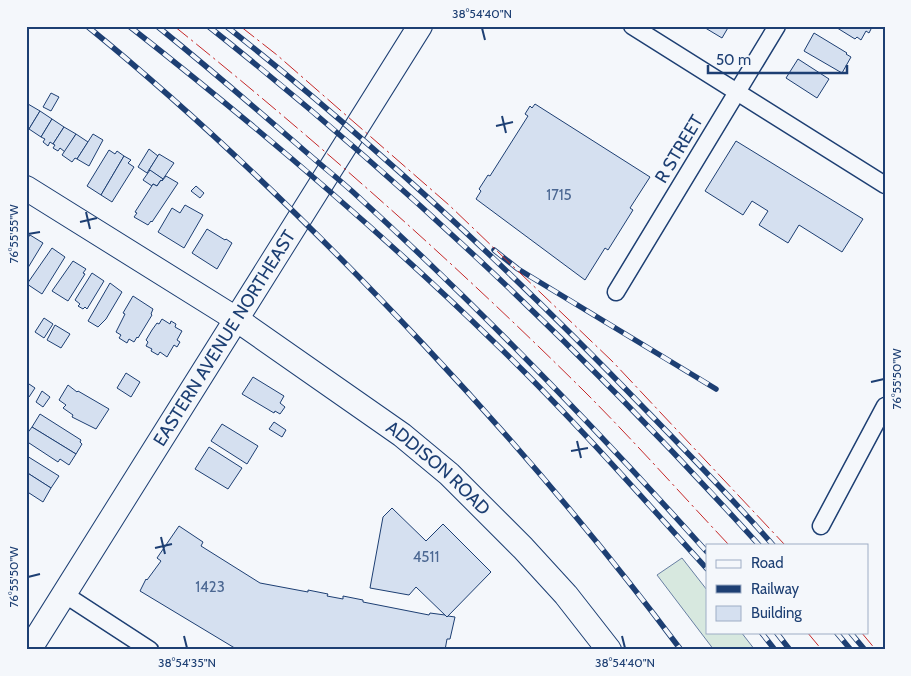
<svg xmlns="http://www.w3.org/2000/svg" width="911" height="676" viewBox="0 0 911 676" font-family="Cabin,sans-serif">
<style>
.green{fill:#d7e8df;stroke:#687fa3}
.building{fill:#d5e0f0;stroke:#1d3f73}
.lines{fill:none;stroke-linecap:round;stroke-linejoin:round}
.street-casing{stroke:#1d3f73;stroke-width:19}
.secondary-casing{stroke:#1d3f73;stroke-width:26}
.street{stroke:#f4f7fb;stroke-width:16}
.secondary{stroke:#f4f7fb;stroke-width:24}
.rail-casing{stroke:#1d3f73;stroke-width:5.5}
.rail{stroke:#f4f7fb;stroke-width:4;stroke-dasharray:11;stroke-linecap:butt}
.power{stroke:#c62828;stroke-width:1;stroke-dasharray:18 4 2.5 4;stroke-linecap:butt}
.ticks{fill:none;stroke:#1d3f73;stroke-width:2}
.labels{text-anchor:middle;stroke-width:4;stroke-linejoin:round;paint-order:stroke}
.number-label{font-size:15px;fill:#4b6792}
.street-label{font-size:18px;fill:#1d3f73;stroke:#f4f7fb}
.neatline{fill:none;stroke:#1d3f73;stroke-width:2}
.ticks-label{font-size:12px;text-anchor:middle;fill:#1d3f73}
</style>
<rect width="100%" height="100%" fill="#f4f7fb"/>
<polygon class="green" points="682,558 707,590 707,632 741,632 755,650 714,650 657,575"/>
<g class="building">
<polygon points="702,26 729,26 722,38"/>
<polygon points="834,26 872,26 872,27 869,33 866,31 861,40 857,37 855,39"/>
<polygon points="814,33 847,53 846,54 851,57 842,73 804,51"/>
<polygon points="798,59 829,79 817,98 786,78"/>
<polygon points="51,93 59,97 51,111 43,107"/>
<polygon points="28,104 40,111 29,129 26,127 26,107"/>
<polygon points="535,104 650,177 630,208 633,210 608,250 605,248 585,280 476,199 481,191 479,189 488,175 490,176 528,116 525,114 530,106 532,108"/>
<polygon points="40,111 52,119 41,137 29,129"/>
<polygon points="52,119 64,127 53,144 50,142 48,146 43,142 45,139 41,137"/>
<polygon points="64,127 76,134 65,152 60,148 58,151 53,148 55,145 53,144"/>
<polygon points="76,134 88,142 77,159 75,158 72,162 62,155"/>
<polygon points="93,134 103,140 89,166 77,159"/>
<polygon points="736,141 863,219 842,252 799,225 788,243 759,225 768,211 752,201 743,215 705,191"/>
<polygon points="149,149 158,156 147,173 138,167"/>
<polygon points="109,150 115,154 117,151 124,156 101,195 87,186"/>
<polygon points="159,154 174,163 163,179 149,170"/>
<polygon points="124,156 131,160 128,163 134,167 112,202 101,195"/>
<polygon points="150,170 163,179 162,181 161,180 157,186 153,184 152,186 143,180"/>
<polygon points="166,176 178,183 152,222 151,221 148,225 134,217 137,213 135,212 153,184 157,186 161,180 162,181"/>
<polygon points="196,186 204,193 200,198 191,191"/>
<polygon points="185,205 203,215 184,248 158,232 172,208 180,213"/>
<polygon points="207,229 225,240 226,239 232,243 217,269 192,253"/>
<polygon points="30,235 43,243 26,271 26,239 27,239"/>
<polygon points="52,248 65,257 42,294 27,284"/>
<polygon points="73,261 86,269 83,273 85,274 68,301 52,291"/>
<polygon points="92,273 104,281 87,309 85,307 83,309 78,306 80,304 75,300"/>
<polygon points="110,283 122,292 106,319 98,327 88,321"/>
<polygon points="133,296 153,309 151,314 152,315 138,338 137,337 134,342 129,339 127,343 119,338 121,335 116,332 125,314 123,313"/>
<polygon points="44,318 53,324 44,338 35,332"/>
<polygon points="162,319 170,324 171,321 176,324 175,327 182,331 177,340 180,342 177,347 174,345 167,357 160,352 158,355 151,351 152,349 146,346 148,342 146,340 152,330 157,323 159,324"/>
<polygon points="55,325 70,334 61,348 47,340"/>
<polygon points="126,373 140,382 131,397 117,388"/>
<polygon points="253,377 284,396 280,403 285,407 280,414 275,411 274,413 242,394"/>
<polygon points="26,382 35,388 29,397 26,396"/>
<polygon points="68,385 77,392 78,391 109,409 96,429 72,417 73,415 63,408 66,405 59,400"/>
<polygon points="42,391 50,397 43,407 36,402"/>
<polygon points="40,414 81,440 80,442 82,444 76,454 32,427"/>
<polygon points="274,422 286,430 282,437 269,429"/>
<polygon points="222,424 258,446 247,464 211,441"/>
<polygon points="32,427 76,454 69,465 60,459 58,462 26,441 26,435"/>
<polygon points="209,447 242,468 228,489 195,469"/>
<polygon points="27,456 59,476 51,488 26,472"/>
<polygon points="26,472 51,488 43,502 26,491"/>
<polygon points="392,508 426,541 443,524 491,572 447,617 416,587 409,595 370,588 383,517"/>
<polygon points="179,526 203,542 201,546 260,583 308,592 308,590 328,594 327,596 343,599 343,596 363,600 363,602 429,615 430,613 445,615 447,617 448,616 455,617 450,639 447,639 445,650 238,650 140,591 146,579 147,580 161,561 157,558"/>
</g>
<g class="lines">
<g class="street-casing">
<g id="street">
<polyline points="632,26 885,185"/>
<polyline points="616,292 777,26"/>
<polyline points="821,526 885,406"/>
<polyline points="64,594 150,650"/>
</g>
</g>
<g class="secondary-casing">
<g id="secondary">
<path id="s1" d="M 26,188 L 236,319 L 402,435 L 449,474 L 523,548 L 566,595 L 609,650"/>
<path id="s2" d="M 29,650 L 420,26"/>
</g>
</g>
<use href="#street" class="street"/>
<use href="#secondary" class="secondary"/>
<g class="rail-casing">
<g id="rail">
<path d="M 87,26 C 207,124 318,232 424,345 C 515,442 601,543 681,650"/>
<path d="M 129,26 C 255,125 379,230 494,342 C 569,414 638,493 707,569"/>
<path d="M 157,26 C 205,65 252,105 298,145 C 316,161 335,176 353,192 C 478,306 595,427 707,552"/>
<path d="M 208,26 C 406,183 590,358 759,545"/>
<path d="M 226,26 C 374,143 512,271 643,407 C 687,452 731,497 773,545"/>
<polyline points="494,250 518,269 716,389"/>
<polyline points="761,632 775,650"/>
<polyline points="776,632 790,650"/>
<polyline points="836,632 851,650"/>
<polyline points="850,632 865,650"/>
</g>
</g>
<use href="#rail" class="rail"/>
<g class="power">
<path d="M 174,26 C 317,141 455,263 585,392 C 634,441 681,494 729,545"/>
<polyline points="240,26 277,55 449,205 613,362 785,545"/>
<polyline points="807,632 822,650"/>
<polyline points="861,632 876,650"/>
</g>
</g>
<path class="ticks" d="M 482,28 L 485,40M 502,116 L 506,133M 496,126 L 513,122M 86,212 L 90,229M 80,222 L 97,218M 28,234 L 40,232M 871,382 L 884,379M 577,441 L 581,458M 571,451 L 588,448M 161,537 L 165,554M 155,548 L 172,544M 28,577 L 40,574M 184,636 L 187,648M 622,636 L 625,648"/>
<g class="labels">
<g class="number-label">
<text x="559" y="200">1715</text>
<text x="426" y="562">4511</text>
<text x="210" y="592">1423</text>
</g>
<g class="street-label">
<text transform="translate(679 149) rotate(-59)" y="6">R STREET</text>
<text dy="6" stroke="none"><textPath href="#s2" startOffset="368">EASTERN AVENUE NORTHEAST</textPath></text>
<text dy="6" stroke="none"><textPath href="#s1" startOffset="499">ADDISON ROAD</textPath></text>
</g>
</g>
<rect width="911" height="676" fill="none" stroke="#f4f7fb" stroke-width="55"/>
<rect x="706" y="544" width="162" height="90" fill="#f4f7fb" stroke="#9eadc5"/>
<rect x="716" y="560" width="25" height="8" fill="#f4f7fb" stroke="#9eadc5"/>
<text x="751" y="568" font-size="15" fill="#1d3f73">Road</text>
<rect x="716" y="585" width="25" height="8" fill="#1d3f73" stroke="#9eadc5"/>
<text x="751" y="594" font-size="15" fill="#1d3f73">Railway</text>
<rect x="716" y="606" width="25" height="15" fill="#d5e0f0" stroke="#9eadc5"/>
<text x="751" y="618" font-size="15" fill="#1d3f73">Building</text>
<path d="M708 65v8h139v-8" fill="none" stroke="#1d3f73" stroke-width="2.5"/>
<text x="716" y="65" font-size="15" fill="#1d3f73" stroke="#f4f7fb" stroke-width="4" paint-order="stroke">50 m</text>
<rect x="28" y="28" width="856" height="620" class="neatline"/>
<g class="ticks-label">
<text x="482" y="18">38°54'40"N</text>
<text transform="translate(14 234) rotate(-90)" y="4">76°55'55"W</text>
<text transform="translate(897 379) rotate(-90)" y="4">76°55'50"W</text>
<text transform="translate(14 577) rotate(-90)" y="4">76°55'50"W</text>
<text x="187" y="667">38°54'35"N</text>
<text x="625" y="667">38°54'40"N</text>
</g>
</svg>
